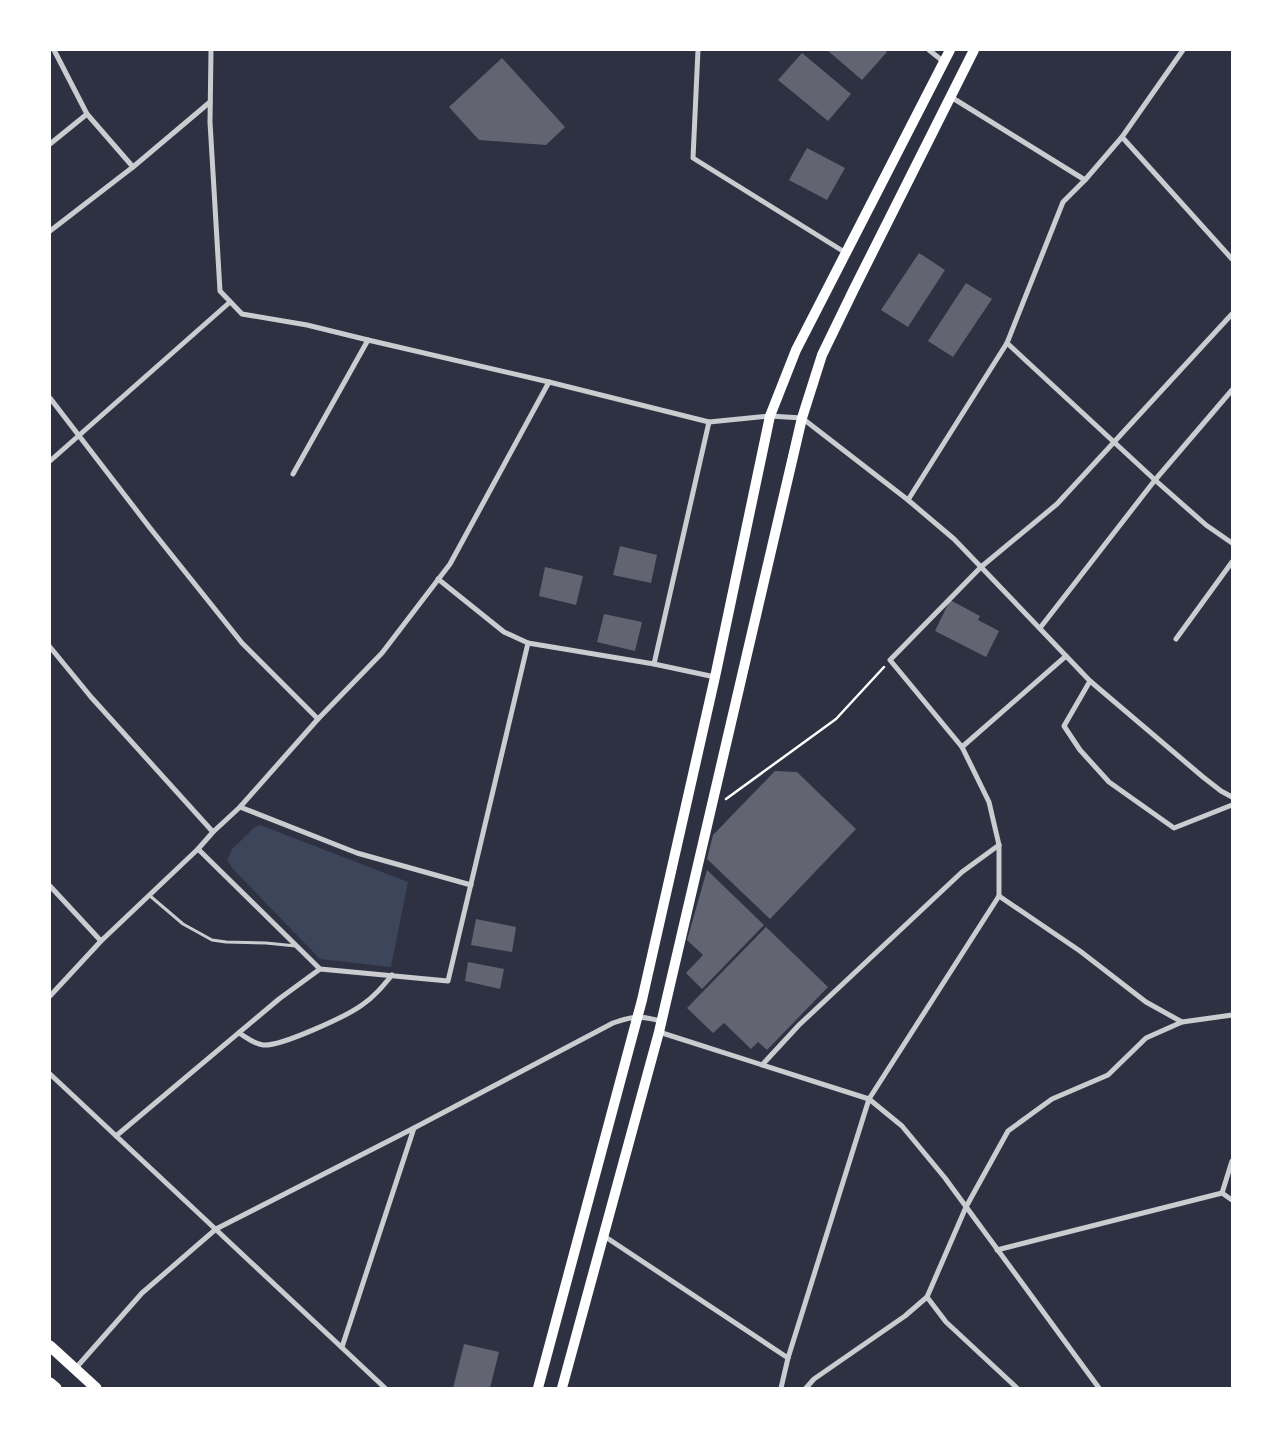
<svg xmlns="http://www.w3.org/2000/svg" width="1282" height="1438" viewBox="0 0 1282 1438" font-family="'Asap Condensed',sans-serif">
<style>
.green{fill:#3c4559}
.building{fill:#626471}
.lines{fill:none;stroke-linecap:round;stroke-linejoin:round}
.path{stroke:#fff;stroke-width:2.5}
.service{stroke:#caccd0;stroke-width:3}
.minor{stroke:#caccd0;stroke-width:5}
.secondary{stroke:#fff;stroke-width:10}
.primary{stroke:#fff;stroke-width:11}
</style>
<rect width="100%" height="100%" fill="#2d3142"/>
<polygon class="green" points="260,825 408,882 391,967 320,959 233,869 227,860 232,849 255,827"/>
<g class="building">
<polygon points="827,50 884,50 887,52 862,80"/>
<polygon points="802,53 851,94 828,121 778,80"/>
<polygon points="502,58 565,127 546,145 479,140 449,107"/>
<polygon points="807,148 845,168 827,200 789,180"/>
<polygon points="919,253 945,270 908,327 881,310"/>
<polygon points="966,283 992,299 953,357 928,341"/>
<polygon points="620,546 657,555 651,583 613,575"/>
<polygon points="545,567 583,576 576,605 539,596"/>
<polygon points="950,600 980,616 978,620 999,631 986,657 935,631"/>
<polygon points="604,614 642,622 635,651 597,642"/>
<polygon points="775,771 797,772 856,829 770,919 707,859 713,835"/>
<polygon points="707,870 764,925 702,989 686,973 703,955 687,940"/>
<polygon points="476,919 516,927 512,952 471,945"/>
<polygon points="766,927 828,987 767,1050 758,1042 751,1049 724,1023 713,1033 687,1008"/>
<polygon points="468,962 504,969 500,989 465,981"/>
<polygon points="464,1344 499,1352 490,1388 453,1388"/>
</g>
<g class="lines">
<polyline class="path" points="726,799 836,719 884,667"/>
<polyline class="service" points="149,895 183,924 212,940 226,942 266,943 296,946"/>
<g class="minor">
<polyline points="211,50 210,122 220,291 242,314 307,325 368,340 549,382 709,422 770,416 802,418 908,500 954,539 981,567 1057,504 1232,314"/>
<polyline points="698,50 693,158 846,253"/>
<polyline points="929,50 944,62"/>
<polyline points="951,97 1085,180"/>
<polyline points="1122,137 1232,259"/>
<polyline points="50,144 87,114"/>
<polyline points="133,167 210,102"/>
<polyline points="50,231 133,167 87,114 54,50"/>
<polyline points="1007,343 1155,480 1206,525 1232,543"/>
<polyline points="50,398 150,528 242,643 318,719"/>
<polyline points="50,461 230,302"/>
<polyline points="293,474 368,340"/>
<polyline points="908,500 1007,343 1063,202 1085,180 1122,137 1183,50"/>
<polyline points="438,579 504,632 528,643 654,664 715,677"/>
<polyline points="1040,628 1155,480 1232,390"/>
<polyline points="1176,639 1232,562"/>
<polyline points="50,647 91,697 213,832"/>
<polyline points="654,664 709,422"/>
<polyline points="1090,681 1064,726 1080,750 1109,782 1174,828 1232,805"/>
<polyline points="962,747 1066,656"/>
<polyline points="240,807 357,853 471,885"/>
<polyline points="198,849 320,969 448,981 528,643"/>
<polyline points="50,886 101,941"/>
<polyline points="999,896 1080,951 1146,1002 1182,1022"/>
<polyline points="50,996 101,941 198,849 213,832 240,807 318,719 382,653 450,564 549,382"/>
<polyline points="659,1032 869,1099 902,1126 945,1178 1099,1388"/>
<path d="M 239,1033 C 247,1038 254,1044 263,1045 C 280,1047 347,1016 362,1005 C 374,997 383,986 392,975"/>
<polyline points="762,1065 799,1025 962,872 999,845"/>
<polyline points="50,1074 385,1388"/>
<polyline points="116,1136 279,999 320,969"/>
<polyline points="1232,1161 1222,1193 1232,1200"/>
<polyline points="604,1236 788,1358"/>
<polyline points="997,1250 1222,1193"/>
<polyline points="927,1297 946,1322 1017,1388"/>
<polyline points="342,1347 414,1128"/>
<path d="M 75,1369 L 142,1293 L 216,1229 L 414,1128 L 613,1023 C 635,1015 639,1016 661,1021"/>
<polyline points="781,1388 788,1358 869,1099 999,896 999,845 989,802 962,747 890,660 981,567 1090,681 1203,777 1221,791 1232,797"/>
<polyline points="806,1388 814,1379 905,1316 927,1297 966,1207 1008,1131 1052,1099 1108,1075 1146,1038 1182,1022 1232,1015"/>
</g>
<g class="secondary">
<polyline points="538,1388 642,1000 715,677 770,416 796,350 950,50"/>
<polyline points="562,1388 659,1032 802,418 822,355 854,289 974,50"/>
</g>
<g class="primary">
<polyline points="50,1346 96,1388"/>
<polyline points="50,1383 56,1388"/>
</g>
</g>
<rect width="1282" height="1438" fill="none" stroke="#ffffff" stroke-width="102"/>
</svg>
